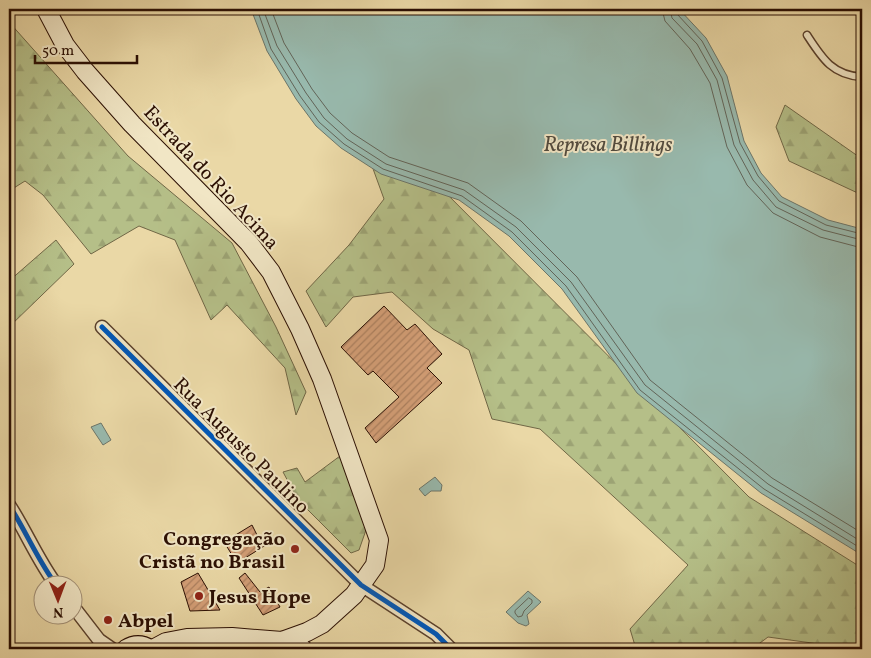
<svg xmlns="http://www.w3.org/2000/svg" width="871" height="658" viewBox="0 0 871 658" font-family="Vollkorn,serif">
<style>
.forest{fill:url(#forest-firs);stroke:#706746}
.water{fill:#98b9ad;stroke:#6c7569}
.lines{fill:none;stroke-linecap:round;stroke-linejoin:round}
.shore{stroke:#626458;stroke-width:1}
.building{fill:url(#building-hatch);stroke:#2b0f03}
.service-casing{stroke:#5b412c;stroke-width:9}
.minor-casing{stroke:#5b412c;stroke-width:15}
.secondary-casing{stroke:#2b0f03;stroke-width:20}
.service{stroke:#f1e6c5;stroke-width:6}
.minor{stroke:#f1e6c5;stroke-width:12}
.secondary{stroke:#f1e6c5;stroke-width:18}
.cycleway-casing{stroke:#f1e6c5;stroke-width:8}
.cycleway{stroke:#0057b8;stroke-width:5}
.poi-dot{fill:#8f2418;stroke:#f1e6c5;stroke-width:2}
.labels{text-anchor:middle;stroke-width:4;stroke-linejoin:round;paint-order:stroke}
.street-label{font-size:20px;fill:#2b0f03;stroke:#f1e6c5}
.poi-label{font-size:20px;font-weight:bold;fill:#2b0f03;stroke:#f1e6c5;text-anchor:start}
.water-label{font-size:21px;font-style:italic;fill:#514a3e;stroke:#f1e6c5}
</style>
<defs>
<pattern id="forest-firs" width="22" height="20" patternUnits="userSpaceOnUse" patternTransform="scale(1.25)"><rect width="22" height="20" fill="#b5bf88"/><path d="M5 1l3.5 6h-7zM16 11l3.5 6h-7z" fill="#9ca374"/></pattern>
<pattern id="building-hatch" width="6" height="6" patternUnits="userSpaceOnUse" patternTransform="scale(1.25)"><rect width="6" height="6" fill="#d49f77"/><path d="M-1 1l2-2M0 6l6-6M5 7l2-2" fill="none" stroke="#ac805f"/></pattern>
</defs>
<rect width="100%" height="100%" fill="#ead8a6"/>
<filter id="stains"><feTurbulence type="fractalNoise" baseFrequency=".004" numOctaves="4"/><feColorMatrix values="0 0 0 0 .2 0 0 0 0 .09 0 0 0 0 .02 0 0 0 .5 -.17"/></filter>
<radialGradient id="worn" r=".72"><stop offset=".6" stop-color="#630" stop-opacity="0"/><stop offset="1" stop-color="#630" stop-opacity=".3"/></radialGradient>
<g class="forest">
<polygon points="9,22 128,156 232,243 276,327 306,392 296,415 285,368 227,305 211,320 175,240 139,226 91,254 43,195 25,181 9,191"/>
<polygon points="785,105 862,159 862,195 789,161 776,127"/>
<polygon points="412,159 749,497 862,568 862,649 840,649 834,646 768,637 752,649 636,649 630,629 688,565 540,429 492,419 469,350 433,329 392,292 353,297 326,327 306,291 349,245 384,199 372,166"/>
<polygon points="56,240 74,264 9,327 9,281"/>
<polygon points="340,456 366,530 359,550 351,553 298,500 283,472 297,468 305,482"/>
</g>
<g class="water">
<polygon points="251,9 679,9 706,38 727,76 744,141 761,173 782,197 828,220 862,229 862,555 761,493 637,393 562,289 509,236 459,200 381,174 341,148 316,126 296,99 267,51"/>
<polygon points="101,423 111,440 103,445 91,427"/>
<polygon points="435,477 442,485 441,491 431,491 425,496 419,489"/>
<polygon points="528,591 541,602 527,615 529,624 526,626 518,623 506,612"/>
</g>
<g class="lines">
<g class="shore">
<polyline points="257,9 271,49 300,96 319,122 344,144 383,169 462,196 512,232 566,286 640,390 764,489 862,549"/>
<polyline points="263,9 277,46 306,93 324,118 347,139 386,164 464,190 516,227 571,282 645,385 768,484 862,542"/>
<polyline points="271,9 284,43 312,89 330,113 352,133 389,157 468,183 521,221 577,277 650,380 772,478 862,533"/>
<polyline points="662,9 665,21 690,49 710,83 727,147 747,185 773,213 820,237 862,248"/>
<polyline points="670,9 672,18 697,44 717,80 734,145 753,180 776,207 823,230 862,240"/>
<polyline points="676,9 677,14 702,41 722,78 740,143 758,176 779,201 826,225 862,234"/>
<polygon points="529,598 532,600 532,603 524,611 522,616 518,617 515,613 515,611"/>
</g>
</g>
<g class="building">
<polygon points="384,306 407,330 415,324 442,354 427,368 442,383 376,443 365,428 399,397 373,371 368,375 341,347"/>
<polygon points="252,525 259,539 266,545 237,563 224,542"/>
<polygon points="198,573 220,610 190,611 181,582"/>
<polygon points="245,573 260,592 269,587 280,607 263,615 239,578"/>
</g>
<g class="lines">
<g class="service-casing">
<path id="service" d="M 807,35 C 822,58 832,75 862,77"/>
</g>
<g class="minor-casing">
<g id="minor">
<polyline points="102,327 361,585 436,634 451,649"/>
<path d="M 9,505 C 26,531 38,561 57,586"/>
<polyline points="72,605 99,640 112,649"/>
<polyline points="296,636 306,649"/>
</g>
</g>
<g class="secondary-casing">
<g id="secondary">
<polyline points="46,9 65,45 85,71 132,124 249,243 271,272 300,329 322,379 379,540 375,565 354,595 322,624 307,632 282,641 232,637 187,638 166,642 153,649"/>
<path d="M 126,649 C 134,644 142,644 150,649"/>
</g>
</g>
<use href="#service" class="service"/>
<use href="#minor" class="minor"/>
<use href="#secondary" class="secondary"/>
<g class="cycleway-casing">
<g id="cycleway">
<polyline points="102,327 361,585 436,634 451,649"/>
<path d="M 9,505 C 26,531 38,561 57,586"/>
</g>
</g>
<use href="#cycleway" class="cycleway"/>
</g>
<g class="poi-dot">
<circle cx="295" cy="549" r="5"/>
<circle cx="199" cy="596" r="5"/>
<circle cx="108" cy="620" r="5"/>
</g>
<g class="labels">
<g class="street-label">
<text transform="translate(212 177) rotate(47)" y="7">Estrada do Rio Acima</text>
<text transform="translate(242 445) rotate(45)" y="7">Rua Augusto Paulino</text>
</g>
<g class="poi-label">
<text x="285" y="545" text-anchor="end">Congregação<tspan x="285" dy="23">Cristã no Brasil</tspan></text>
<text x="209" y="603">Jesus Hope</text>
<text x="118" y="627">Abpel</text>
</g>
<g class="water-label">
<text x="608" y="151">Represa Billings</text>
</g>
</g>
<rect width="871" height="658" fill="none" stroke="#ead8a6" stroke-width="30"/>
<rect x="10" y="10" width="851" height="638" fill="none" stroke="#2b0f03" stroke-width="2.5"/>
<rect x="15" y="15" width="841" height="628" fill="none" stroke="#2b0f03"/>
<g transform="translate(58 600) rotate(179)"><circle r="24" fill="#f1e6c5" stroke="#a29077"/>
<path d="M0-4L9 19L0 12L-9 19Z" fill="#8f2418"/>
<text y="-8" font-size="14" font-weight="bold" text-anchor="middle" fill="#2b0f03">N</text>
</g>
<path d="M35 55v8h102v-8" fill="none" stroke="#2b0f03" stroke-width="2.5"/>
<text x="42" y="55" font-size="15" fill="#2b0f03" stroke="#f1e6c5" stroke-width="4" paint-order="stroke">50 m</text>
<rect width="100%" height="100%" filter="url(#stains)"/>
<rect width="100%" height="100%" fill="url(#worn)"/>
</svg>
